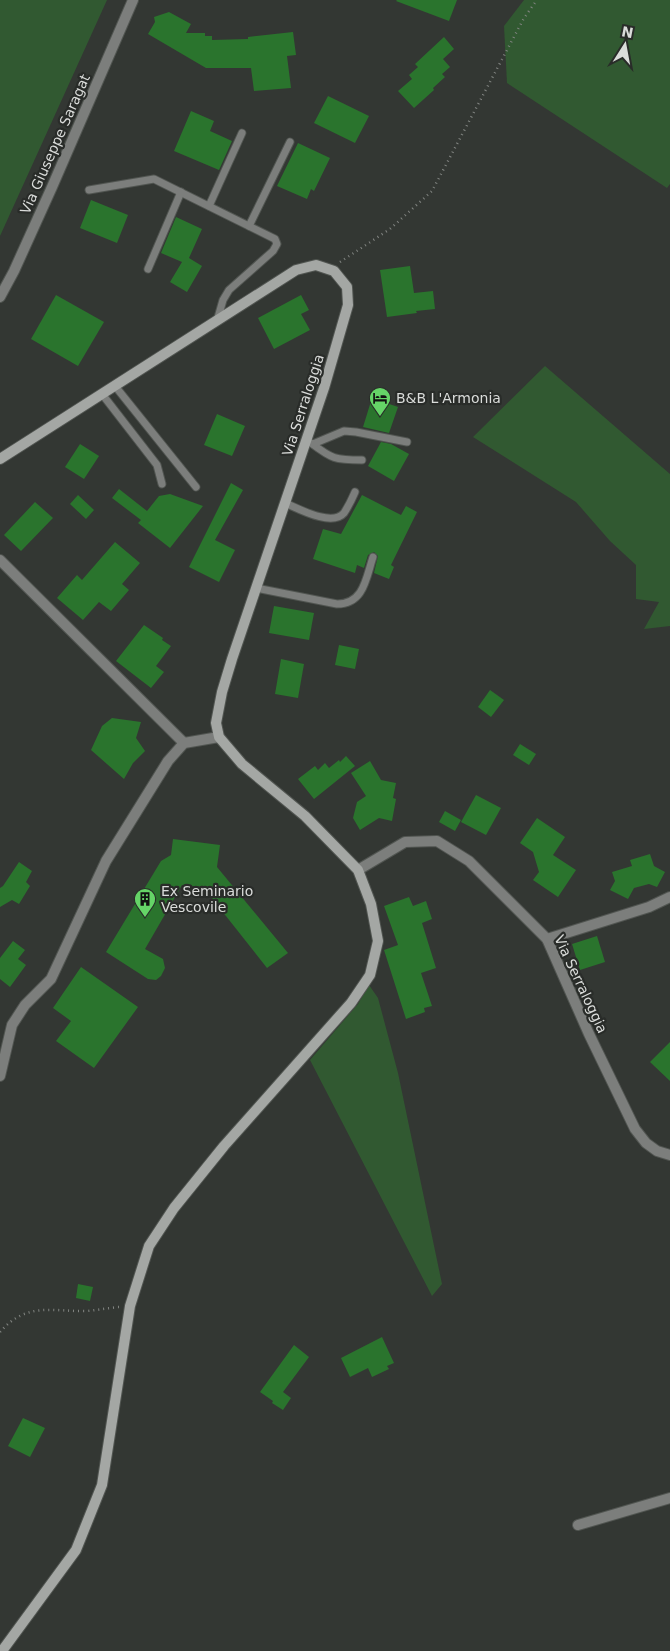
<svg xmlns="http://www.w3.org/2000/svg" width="670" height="1651" viewBox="0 0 670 1651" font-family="'DejaVu Sans',sans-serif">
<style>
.green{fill:#315931}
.building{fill:#2a742d}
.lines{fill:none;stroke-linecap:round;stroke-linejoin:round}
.service-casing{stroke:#515551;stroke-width:9}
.minor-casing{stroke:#515551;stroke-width:12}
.tertiary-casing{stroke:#515551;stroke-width:12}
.secondary-casing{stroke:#515551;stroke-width:12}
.path{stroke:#828582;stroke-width:2.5;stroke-dasharray:1 4;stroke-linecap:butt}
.service{stroke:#7c7e7c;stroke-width:7}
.minor{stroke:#7c7e7c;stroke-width:10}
.tertiary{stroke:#7c7e7c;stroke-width:10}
.secondary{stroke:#a4a7a4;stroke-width:10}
.labels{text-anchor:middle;stroke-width:4.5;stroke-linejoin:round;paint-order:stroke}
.street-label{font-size:14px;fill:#dadcda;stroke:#292c29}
.poi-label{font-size:14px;fill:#dadcda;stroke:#292c29;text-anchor:start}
</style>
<rect width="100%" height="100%" fill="#333733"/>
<g class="green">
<polygon points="0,0 107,0 0,236"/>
<polygon points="524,0 670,0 670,184 667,188 507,83 504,26"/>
<polygon points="545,366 670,474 670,626 644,629 659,602 636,599 636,565 610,541 576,502 473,437"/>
<polygon points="369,985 378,998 398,1073 442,1284 432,1296 310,1060 358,1004"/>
</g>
<g class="building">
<polygon points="397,0 457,0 449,21 396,1"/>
<polygon points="169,12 191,24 186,33 205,33 205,36 212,36 212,40 248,39 248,37 293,32 296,55 287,56 291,88 254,91 251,68 206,68 148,34 155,22 154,17"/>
<polygon points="444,37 454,49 443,59 450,67 442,74 445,77 433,88 434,90 414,108 398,91 412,79 409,75 418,67 415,64"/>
<polygon points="328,96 369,116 355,143 314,123"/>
<polygon points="191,111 214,121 210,131 232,141 219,170 174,151"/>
<polygon points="298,143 330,158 314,191 311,189 307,199 277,186"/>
<polygon points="91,200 128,215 117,243 80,228"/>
<polygon points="176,217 202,229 189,258 202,266 187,292 170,282 182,262 161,253"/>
<polygon points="410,266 414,293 433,291 435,309 416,311 417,313 387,317 380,270"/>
<polygon points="56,295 104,322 78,366 31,339"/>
<polygon points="301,295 309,310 301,314 310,330 274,349 258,318"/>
<polygon points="372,398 398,407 389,433 363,427"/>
<polygon points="217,414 245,426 232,456 204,445"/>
<polygon points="381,442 391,444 409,454 394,481 368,466"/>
<polygon points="80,444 99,456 84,479 65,467"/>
<polygon points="231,483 243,490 215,540 235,550 219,582 189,567"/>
<polygon points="119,489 147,511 159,496 170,494 203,506 170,548 138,523 141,520 112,498"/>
<polygon points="78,495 94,510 86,519 70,504"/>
<polygon points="362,495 401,515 406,506 417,512 391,565 394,567 389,579 374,573 378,556 374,552 368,555 364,568 357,565 355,573 313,559 323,529 341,534"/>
<polygon points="35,502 53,518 21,551 4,535"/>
<polygon points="115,542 140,563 122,584 129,590 111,611 99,602 83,620 57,598 77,575 82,580"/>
<polygon points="274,606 314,613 309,640 269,633"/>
<polygon points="144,625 163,638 162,640 171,646 156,666 164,672 151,688 116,661"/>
<polygon points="339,645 359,649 355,669 335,665"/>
<polygon points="281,659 304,664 298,698 275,694"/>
<polygon points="490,690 504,700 491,717 478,707"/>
<polygon points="112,718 141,722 136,738 145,751 133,763 124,779 91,750 102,726"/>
<polygon points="520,744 536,754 529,765 513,755"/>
<polygon points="346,756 355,766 314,799 298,779 315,766 318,770 325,763 329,768 339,760 340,762"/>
<polygon points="370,761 381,780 396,783 393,798 396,799 392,821 379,818 360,830 353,818 357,802 366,796 351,773"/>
<polygon points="476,795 501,808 486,835 461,822"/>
<polygon points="445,811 461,820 455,831 439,822"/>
<polygon points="537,818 565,837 553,855 576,870 558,897 533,880 539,872 533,852 520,843"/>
<polygon points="173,839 220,845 217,867 288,953 267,968 203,887 182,885 145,949 163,959 165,968 161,976 156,980 148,979 106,952 161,861 171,855"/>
<polygon points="650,854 654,866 665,872 657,887 649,884 634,888 628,899 610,890 615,881 612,872 632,866 630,860"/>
<polygon points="19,862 32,871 26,882 30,886 19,904 12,900 0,907 0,888 3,886"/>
<polygon points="409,897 413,906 426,901 432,919 422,923 436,968 421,973 432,1006 424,1008 425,1012 406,1019 384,950 398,945 384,906"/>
<polygon points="597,936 605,962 580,970 572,944"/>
<polygon points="13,941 25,950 18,959 26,965 10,987 0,979 0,958"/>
<polygon points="81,967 138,1007 94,1068 56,1041 71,1021 53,1008"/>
<polygon points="670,1042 670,1081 650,1062"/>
<polygon points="78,1284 93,1287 90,1301 76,1298"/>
<polygon points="382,1337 394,1363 387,1366 389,1369 372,1377 368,1368 350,1377 341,1358"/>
<polygon points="294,1345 309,1357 283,1392 291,1398 283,1410 272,1403 273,1401 260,1392"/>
<polygon points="23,1418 45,1428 30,1457 8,1446"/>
</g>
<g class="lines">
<g class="service-casing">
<g id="service">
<polyline points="89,190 154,179 275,239 277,244 273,251 229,290 223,300 217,321"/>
<polyline points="209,206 242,133"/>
<polyline points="249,226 290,142"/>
<polyline points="148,269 181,192"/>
<polyline points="115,386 196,487"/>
<polyline points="102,394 157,465 162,484"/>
<path d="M 311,443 C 332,459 335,460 362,460"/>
<polyline points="313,444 344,431 356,432 407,442"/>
<path d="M 285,503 C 299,509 332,527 344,513 C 348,507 352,499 355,492"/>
<path d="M 256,588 L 337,604 C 364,604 366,578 373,557"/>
</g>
</g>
<g class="minor-casing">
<g id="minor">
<polyline points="0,560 184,743"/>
<polyline points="358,870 405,842 437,841 469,861 547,939 589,1034 635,1129 646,1143 657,1151 670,1155"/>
<polyline points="547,939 649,907 670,897"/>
<polyline points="0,1076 12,1025 25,1005 51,979 106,861 168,761 184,743 219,737"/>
<polyline points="578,1525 670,1498"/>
</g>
</g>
<g class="tertiary-casing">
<polyline id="tertiary" points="0,297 14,271 52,187 133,0"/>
</g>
<g class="secondary-casing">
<polyline id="secondary" points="0,459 296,270 316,265 334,271 347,287 348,305 324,388 232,659 222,692 216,723 219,737 242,764 305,816 358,870 371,904 378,941 370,975 351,1003 224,1146 174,1208 149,1246 130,1306 102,1485 76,1550 2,1651"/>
</g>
<g class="path">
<polyline points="340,262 390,229 432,191 524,18 537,0"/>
<path d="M 0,1332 C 27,1301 53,1312 87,1311 C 98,1310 108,1308 119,1307"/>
</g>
<use href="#service" class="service"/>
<use href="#minor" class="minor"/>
<use href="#tertiary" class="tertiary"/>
<use href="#secondary" class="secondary"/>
</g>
<defs>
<g id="hotel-pin" transform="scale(1.125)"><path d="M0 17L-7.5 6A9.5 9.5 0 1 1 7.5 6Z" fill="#65d467" stroke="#292c29"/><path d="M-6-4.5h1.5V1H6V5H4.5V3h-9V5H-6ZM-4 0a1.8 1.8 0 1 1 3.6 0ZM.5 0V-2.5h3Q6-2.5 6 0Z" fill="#111"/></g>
<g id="building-pin" transform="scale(1.125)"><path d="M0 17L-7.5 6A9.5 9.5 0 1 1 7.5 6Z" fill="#65d467" stroke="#292c29"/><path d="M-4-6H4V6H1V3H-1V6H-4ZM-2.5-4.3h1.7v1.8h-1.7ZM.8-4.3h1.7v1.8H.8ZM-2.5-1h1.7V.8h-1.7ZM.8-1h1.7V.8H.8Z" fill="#111"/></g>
</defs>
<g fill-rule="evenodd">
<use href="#hotel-pin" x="380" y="398"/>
<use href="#building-pin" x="145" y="899"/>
</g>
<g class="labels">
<g class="street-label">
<text transform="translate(55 144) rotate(-66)" y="5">Via Giuseppe Saragat</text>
<text transform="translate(303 405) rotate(-72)" y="5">Via Serraloggia</text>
<text transform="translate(581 984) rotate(65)" y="5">Via Serraloggia</text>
</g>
<g class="poi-label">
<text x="396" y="403">B&amp;B L'Armonia</text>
<text x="161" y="896">Ex Seminario<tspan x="161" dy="16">Vescovile</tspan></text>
</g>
</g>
<g transform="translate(625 45) rotate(11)" stroke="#292c29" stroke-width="4" paint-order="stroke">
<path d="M0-4L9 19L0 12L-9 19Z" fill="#dadcda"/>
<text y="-8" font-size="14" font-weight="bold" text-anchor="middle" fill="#dadcda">N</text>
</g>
</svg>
